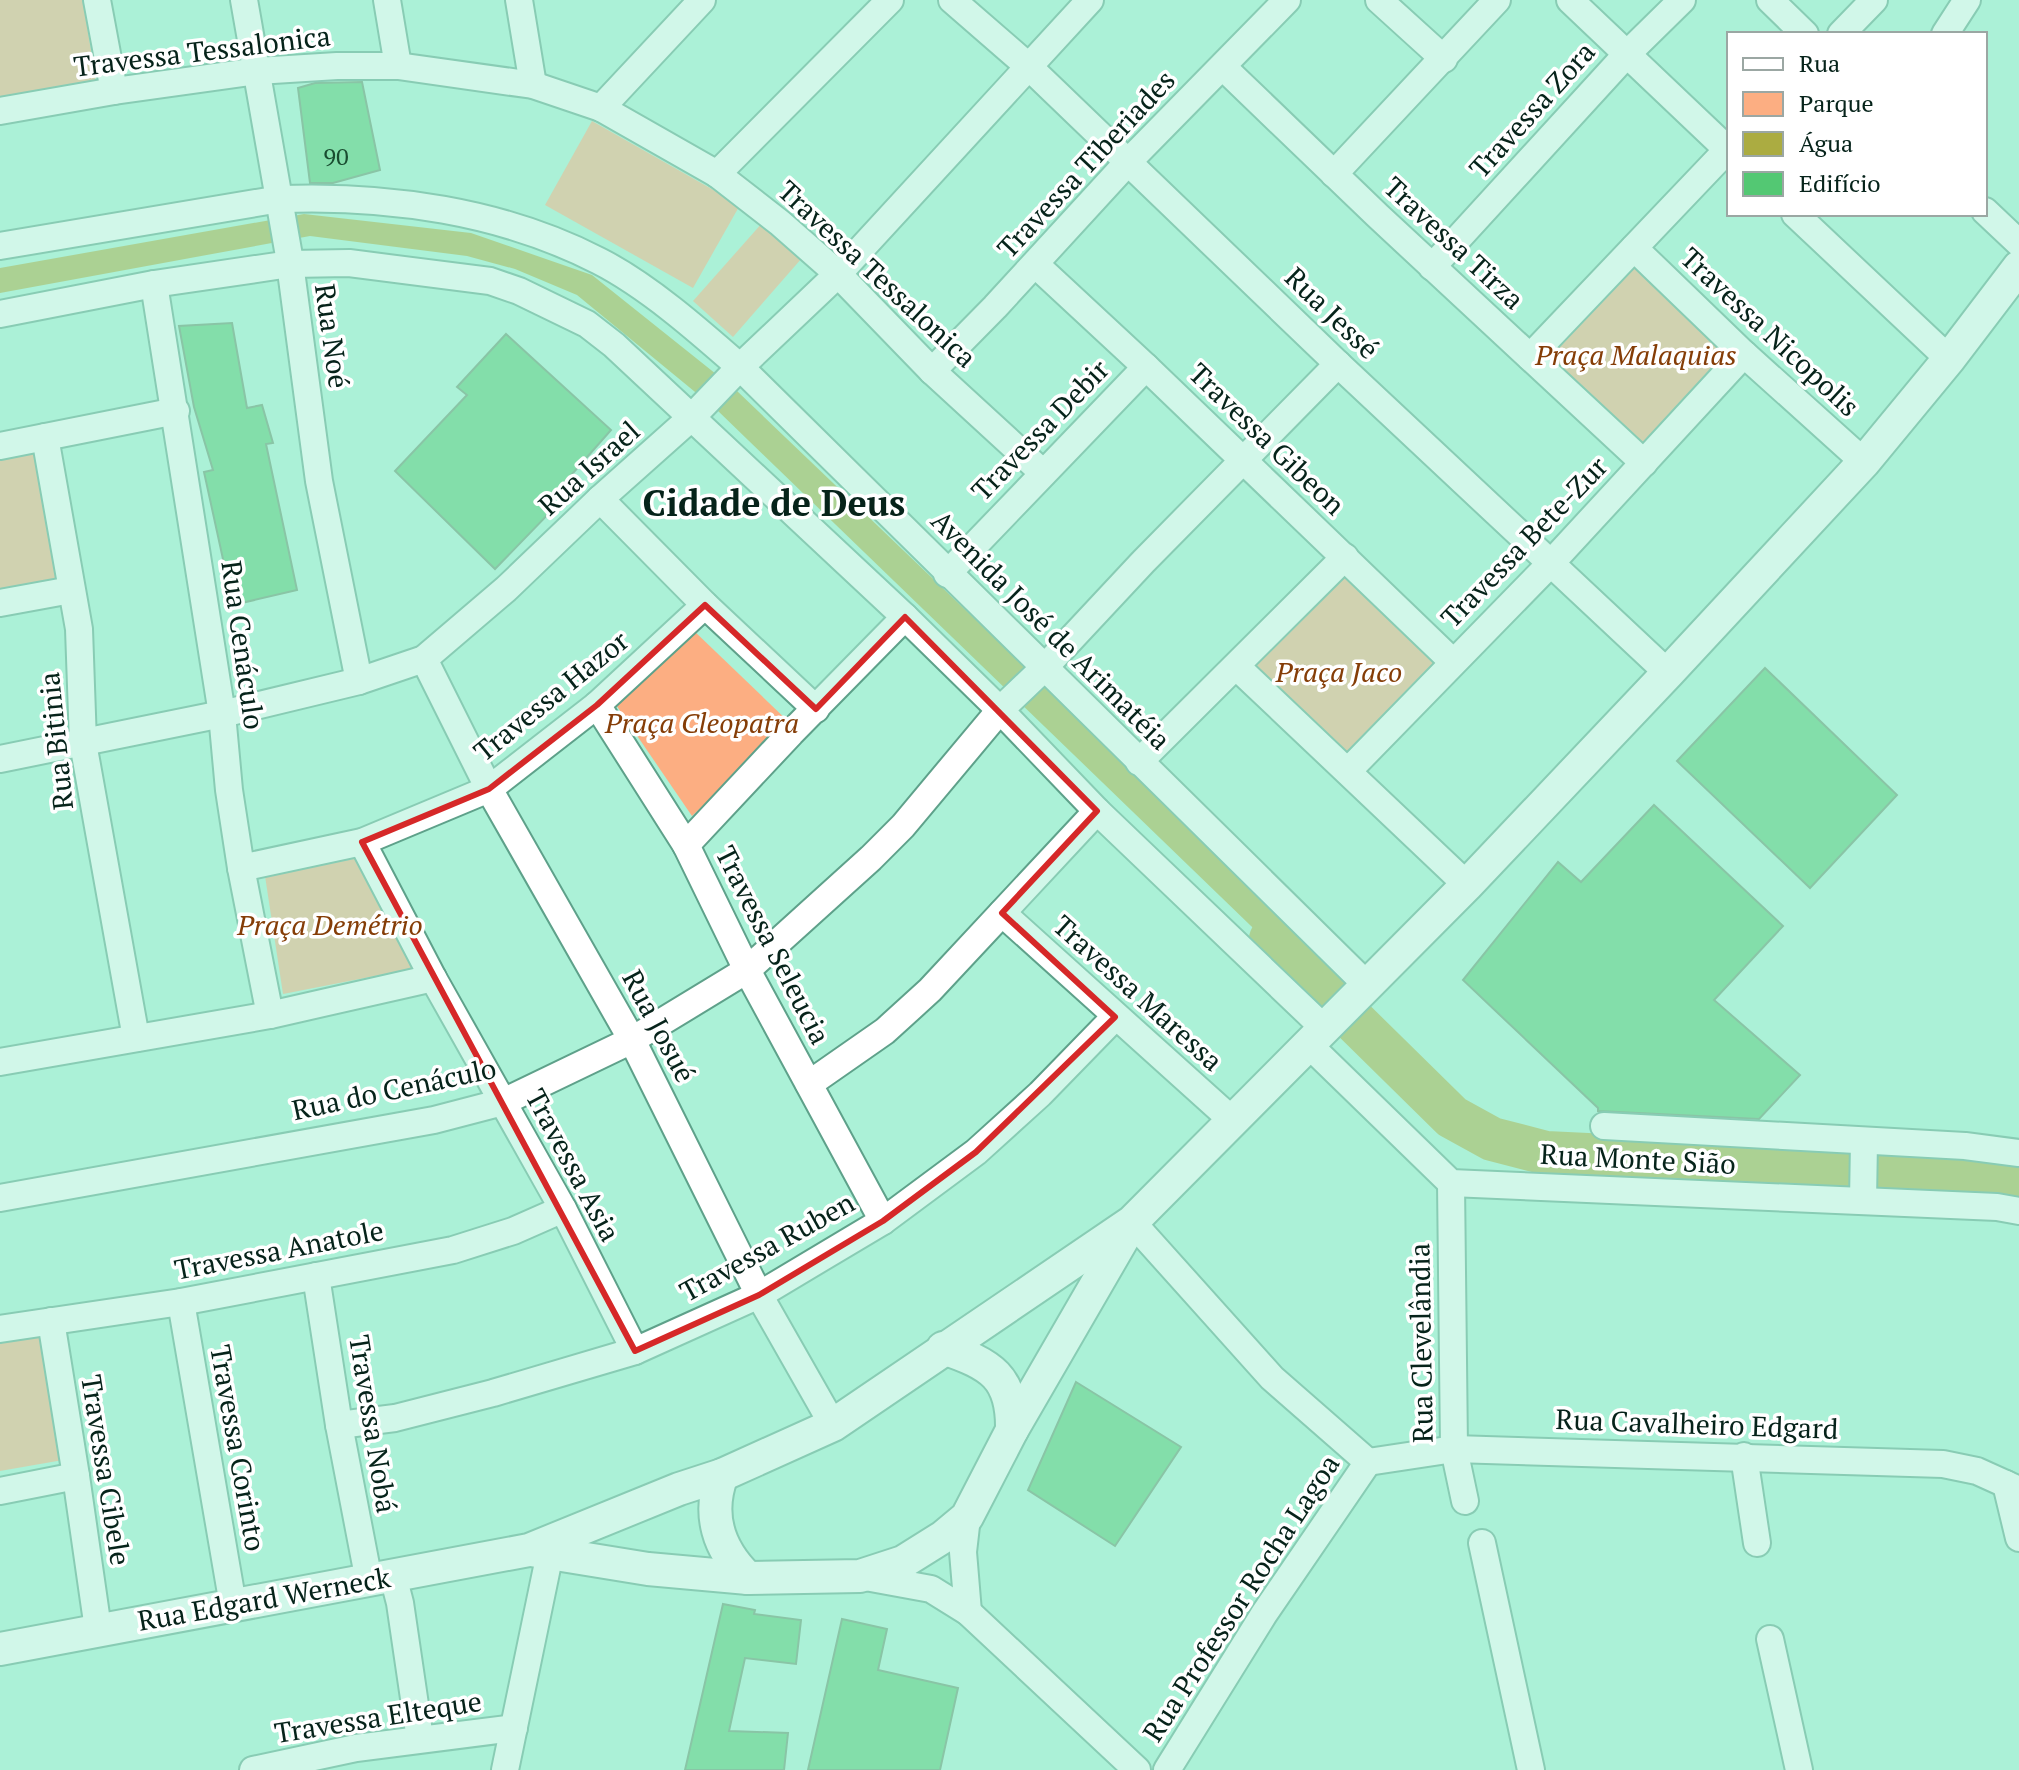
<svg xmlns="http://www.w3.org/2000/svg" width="2019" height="1770" viewBox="0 0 2019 1770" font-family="'PT Serif',serif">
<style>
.green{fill:#fcae82}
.water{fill:#abac41}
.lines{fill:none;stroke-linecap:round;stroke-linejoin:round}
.river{stroke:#abac41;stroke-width:44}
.building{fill:#53c873;stroke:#60906a;stroke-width:2}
.minor-casing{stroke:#5ea18a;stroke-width:30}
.major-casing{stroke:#5ea18a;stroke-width:36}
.minor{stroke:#fff;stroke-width:26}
.major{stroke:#fff;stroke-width:32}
.marked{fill:none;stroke:#d62828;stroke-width:6;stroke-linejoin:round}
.labels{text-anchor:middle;stroke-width:7;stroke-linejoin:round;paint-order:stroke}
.number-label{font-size:24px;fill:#194c30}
.street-label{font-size:28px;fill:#06231a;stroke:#fff}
.park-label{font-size:28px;font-style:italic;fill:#853d07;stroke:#fff}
.district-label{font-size:36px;font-weight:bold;fill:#06231a;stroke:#fff}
</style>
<rect width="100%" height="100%" fill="#abf1d7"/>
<g class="green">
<polygon points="0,0 83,0 98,95 0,110"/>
<polygon points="592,121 740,205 693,288 545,205"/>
<polygon points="763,222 802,258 733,337 693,301"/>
<polygon points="1634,259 1733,354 1639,452 1540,357"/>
<polygon points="42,448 65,587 0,598 0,456"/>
<polygon points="1343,569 1442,664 1339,771 1241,676"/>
<polygon points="692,629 791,724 692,816 614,702"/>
<polygon points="359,858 416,968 283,994 265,876"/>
<polygon points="46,1332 63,1460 0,1471 0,1338"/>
</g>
<polygon class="water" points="304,214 471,233 592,275 736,390 1332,961 1311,984 717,410 577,295 515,269 467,256 310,236 0,293 0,268"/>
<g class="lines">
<polyline class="river" points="1271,939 1452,1117 1492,1139 1546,1153 1961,1173 2019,1181"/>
</g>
<g class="building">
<polygon points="362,82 380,170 333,183 310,183 298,88 315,83"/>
<polygon points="232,323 247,408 262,405 273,443 266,444 297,590 233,605 204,472 213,470 194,407 179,326"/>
<polygon points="506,334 611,430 550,499 557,505 495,569 395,471 467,395 457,387"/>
<polygon points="1765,668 1897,795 1810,888 1677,761"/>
<polygon points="1654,805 1783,926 1714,1000 1800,1075 1759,1119 1598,1111 1598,1108 1463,980 1558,862 1581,882"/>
<polygon points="1076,1382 1181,1447 1115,1546 1028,1490"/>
<polygon points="723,1604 755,1610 754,1614 801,1620 796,1664 745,1658 729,1731 788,1733 784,1770 685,1770"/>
<polygon points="842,1619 887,1629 878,1670 958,1688 940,1770 808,1770"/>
</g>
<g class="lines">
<g class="minor-casing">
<g id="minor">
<polyline points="97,0 114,91"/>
<polyline points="244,0 289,256 319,481 359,681"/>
<polyline points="387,0 398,66"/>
<polyline points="519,0 533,85"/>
<polyline points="952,0 1028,66 1338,364 1668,673"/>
<polyline points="1379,0 1444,59"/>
<polyline points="1570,0 1729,151"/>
<polyline points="1770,0 1805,34"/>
<polyline points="1841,34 1874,0"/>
<polyline points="1945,34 1967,0"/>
<polyline points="1223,67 1378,216 1644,463"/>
<polyline points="601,108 702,0"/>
<polyline points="0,111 114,91 257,71 337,66 398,66 533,85 601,108 717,174 780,223 838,274 932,371 1042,472"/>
<polyline points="717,174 890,0"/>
<polyline points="1334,174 1497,0"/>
<polyline points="1985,211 2019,243"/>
<polyline points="1795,214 1949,359"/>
<path d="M 0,246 L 280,199 C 388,195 502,211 599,261 C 648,286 699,331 740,367 L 1368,986"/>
<polyline points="1634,248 1744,354 1864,462"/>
<polyline points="1035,264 1146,367 1453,662"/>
<polyline points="1432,267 1626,55 1682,0"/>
<polyline points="154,284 222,714 229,790 241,868 270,1015"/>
<polyline points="0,314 154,284 290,264 349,263 490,281 519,291 587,324 614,345 905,617 1000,710 1097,811 1325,1029"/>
<polyline points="1530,357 1729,148"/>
<polyline points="932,371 995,307 1128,162 1287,0"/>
<polyline points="45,437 79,629 83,743 136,1038"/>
<polyline points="0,446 176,411"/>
<polyline points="600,499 705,605 816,709"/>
<polyline points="947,574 1146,367"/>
<polyline points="0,603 71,590"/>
<polyline points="424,659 489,789 632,1040 759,1295 833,1425"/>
<polyline points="1237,667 1467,885"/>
<polyline points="597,705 686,845 747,970 883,1221"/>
<polyline points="0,759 222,714 359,681 424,659 506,589 600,499 692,417 740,367 838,274 1090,0"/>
<polyline points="1139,762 1345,557"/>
<polyline points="1348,771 1552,562 1744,354"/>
<polyline points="362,842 433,978 563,1209 635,1351"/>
<polyline points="686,845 791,733 905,617"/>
<polyline points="241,868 362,842 489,789 597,705 705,605"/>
<polyline points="1002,913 1232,1120"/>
<polyline points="1309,1045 1451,1183 1997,1207 2019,1211"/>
<polyline points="0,1062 270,1015 433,978"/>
<polyline points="809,1084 885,1031 930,990 1097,811"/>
<polyline points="1604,1126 1965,1146 2019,1153"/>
<polyline points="1451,1183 1454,1449 1465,1501"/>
<polyline points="0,1198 434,1120 503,1102 632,1040 747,970 871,858 903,826 1000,710 1044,668 1143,562 1338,364"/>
<polyline points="1863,1201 1864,1141"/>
<polyline points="1132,1222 1272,1378 1368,1462"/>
<polyline points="316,1276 339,1425 369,1581"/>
<polyline points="181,1302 233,1605"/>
<polyline points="51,1321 76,1476 98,1629"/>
<polyline points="0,1329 181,1302 453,1250 513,1231 563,1209"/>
<polyline points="339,1425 395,1418 493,1393 635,1351 759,1295 883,1221 976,1152 1040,1094 1115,1017"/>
<polyline points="1744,1456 1757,1543"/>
<polyline points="1368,1462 1454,1449 1943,1464 1977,1471 2019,1490"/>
<polyline points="2006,1484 2019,1538"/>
<polyline points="0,1491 76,1476"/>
<polyline points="967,1517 963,1552 968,1612"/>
<polyline points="1482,1543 1531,1770"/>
<polyline points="393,1576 400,1603 420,1739"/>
<polyline points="860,1576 931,1589 968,1612 1137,1770"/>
<polyline points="1770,1639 1799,1770"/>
<polyline points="253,1770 356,1748 514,1728"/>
<polyline points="505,1770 550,1553"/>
<polyline points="1167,1770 1264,1614 1368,1462"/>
</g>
</g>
<g class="major-casing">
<g id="major">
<path d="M 943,1348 C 991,1364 1013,1377 1012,1430"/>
<path d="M 722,1475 C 707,1514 718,1549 748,1578"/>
<polyline points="531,1550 648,1569 748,1578 860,1576 903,1562 943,1537 967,1517 1012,1430 1129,1228"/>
<polyline points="0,1649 529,1550 679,1489 722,1475 833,1425 1132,1222 1467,885 1668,673 1864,462 1949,359 2019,267"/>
</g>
</g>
<use href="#minor" class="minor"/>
<use href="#major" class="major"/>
</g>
<path d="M0 0H2019V1770H0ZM 705,605 L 816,709 L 905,617 L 1097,811 L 1002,913 L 1115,1017 L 976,1152 L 883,1221 L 759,1295 L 635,1351 L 362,842 L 489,789 L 597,705 Z" fill="#abf1d7" fill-opacity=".55" fill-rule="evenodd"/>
<path class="marked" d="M 705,605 L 816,709 L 905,617 L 1097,811 L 1002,913 L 1115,1017 L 976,1152 L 883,1221 L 759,1295 L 635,1351 L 362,842 L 489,789 L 597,705 Z"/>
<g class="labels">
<g class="number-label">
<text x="336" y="165">90</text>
</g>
<g class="street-label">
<text transform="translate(202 51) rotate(-7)" y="10">Travessa Tessalonica</text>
<text transform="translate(1532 110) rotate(-48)" y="10">Travessa Zora</text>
<text transform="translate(1086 164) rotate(-47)" y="10">Travessa Tiberiades</text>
<text transform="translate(1454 243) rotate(43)" y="10">Travessa Tirza</text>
<text transform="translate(877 274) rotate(43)" y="10">Travessa Tessalonica</text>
<text transform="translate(1332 313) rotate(44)" y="10">Rua Jessé</text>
<text transform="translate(1770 332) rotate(43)" y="10">Travessa Nicopolis</text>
<text transform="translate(332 336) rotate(82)" y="10">Rua Noé</text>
<text transform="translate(1040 430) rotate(-46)" y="10">Travessa Debir</text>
<text transform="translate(1267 439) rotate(44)" y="10">Travessa Gibeon</text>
<text transform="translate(589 468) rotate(-42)" y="10">Rua Israel</text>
<text transform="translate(1524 542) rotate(-46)" y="10">Travessa Bete-Zur</text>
<text transform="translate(1051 630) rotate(45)" y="10">Avenida José de Arimatéia</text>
<text transform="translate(243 645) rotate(82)" y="10">Rua Cenáculo</text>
<text transform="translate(551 696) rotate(-39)" y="10">Travessa Hazor</text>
<text transform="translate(56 741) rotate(-96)" y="10">Rua Bitinia</text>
<text transform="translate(773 945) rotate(63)" y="10">Travessa Seleucia</text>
<text transform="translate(1138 993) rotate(42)" y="10">Travessa Maressa</text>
<text transform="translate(659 1026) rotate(62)" y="10">Rua Josué</text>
<text transform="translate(394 1089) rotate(-12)" y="10">Rua do Cenáculo</text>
<text transform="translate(1638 1159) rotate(3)" y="10">Rua Monte Sião</text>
<text transform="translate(573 1165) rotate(62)" y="10">Travessa Asia</text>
<text transform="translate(767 1247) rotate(-29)" y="10">Travessa Ruben</text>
<text transform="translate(279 1250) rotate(-11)" y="10">Travessa Anatole</text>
<text transform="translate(1421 1343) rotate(-91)" y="10">Rua Clevelândia</text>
<text transform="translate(373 1424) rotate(81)" y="10">Travessa Nobá</text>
<text transform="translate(1697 1424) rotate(2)" y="10">Rua Cavalheiro Edgard</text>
<text transform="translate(238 1448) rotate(80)" y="10">Travessa Corinto</text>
<text transform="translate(106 1470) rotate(81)" y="10">Travessa Cibele</text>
<text transform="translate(1241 1598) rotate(-57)" y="10">Rua Professor Rocha Lagoa</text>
<text transform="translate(264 1599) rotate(-10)" y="10">Rua Edgard Werneck</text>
<text transform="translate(378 1717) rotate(-9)" y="10">Travessa Elteque</text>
</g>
<g class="park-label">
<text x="1636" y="365">Praça Malaquias</text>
<text x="1339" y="682">Praça Jaco</text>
<text x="702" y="733">Praça Cleopatra</text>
<text x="330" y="935">Praça Demétrio</text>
</g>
<g class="district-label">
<text x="774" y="516">Cidade de Deus</text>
</g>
</g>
<rect x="1727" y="32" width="260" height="184" fill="#ffffff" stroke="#9ba7a3" stroke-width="2"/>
<rect x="1743" y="58" width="40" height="12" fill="#ffffff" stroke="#9ba7a3" stroke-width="2"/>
<text x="1799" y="72" font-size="24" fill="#06231a">Rua</text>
<rect x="1743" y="92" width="40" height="24" fill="#fcae82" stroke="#9ba7a3" stroke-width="2"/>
<text x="1799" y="112" font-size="24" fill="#06231a">Parque</text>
<rect x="1743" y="132" width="40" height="24" fill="#abac41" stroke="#9ba7a3" stroke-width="2"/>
<text x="1799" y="152" font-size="24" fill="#06231a">Água</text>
<rect x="1743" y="172" width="40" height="24" fill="#53c873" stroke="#9ba7a3" stroke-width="2"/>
<text x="1799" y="192" font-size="24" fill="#06231a">Edifício</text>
</svg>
